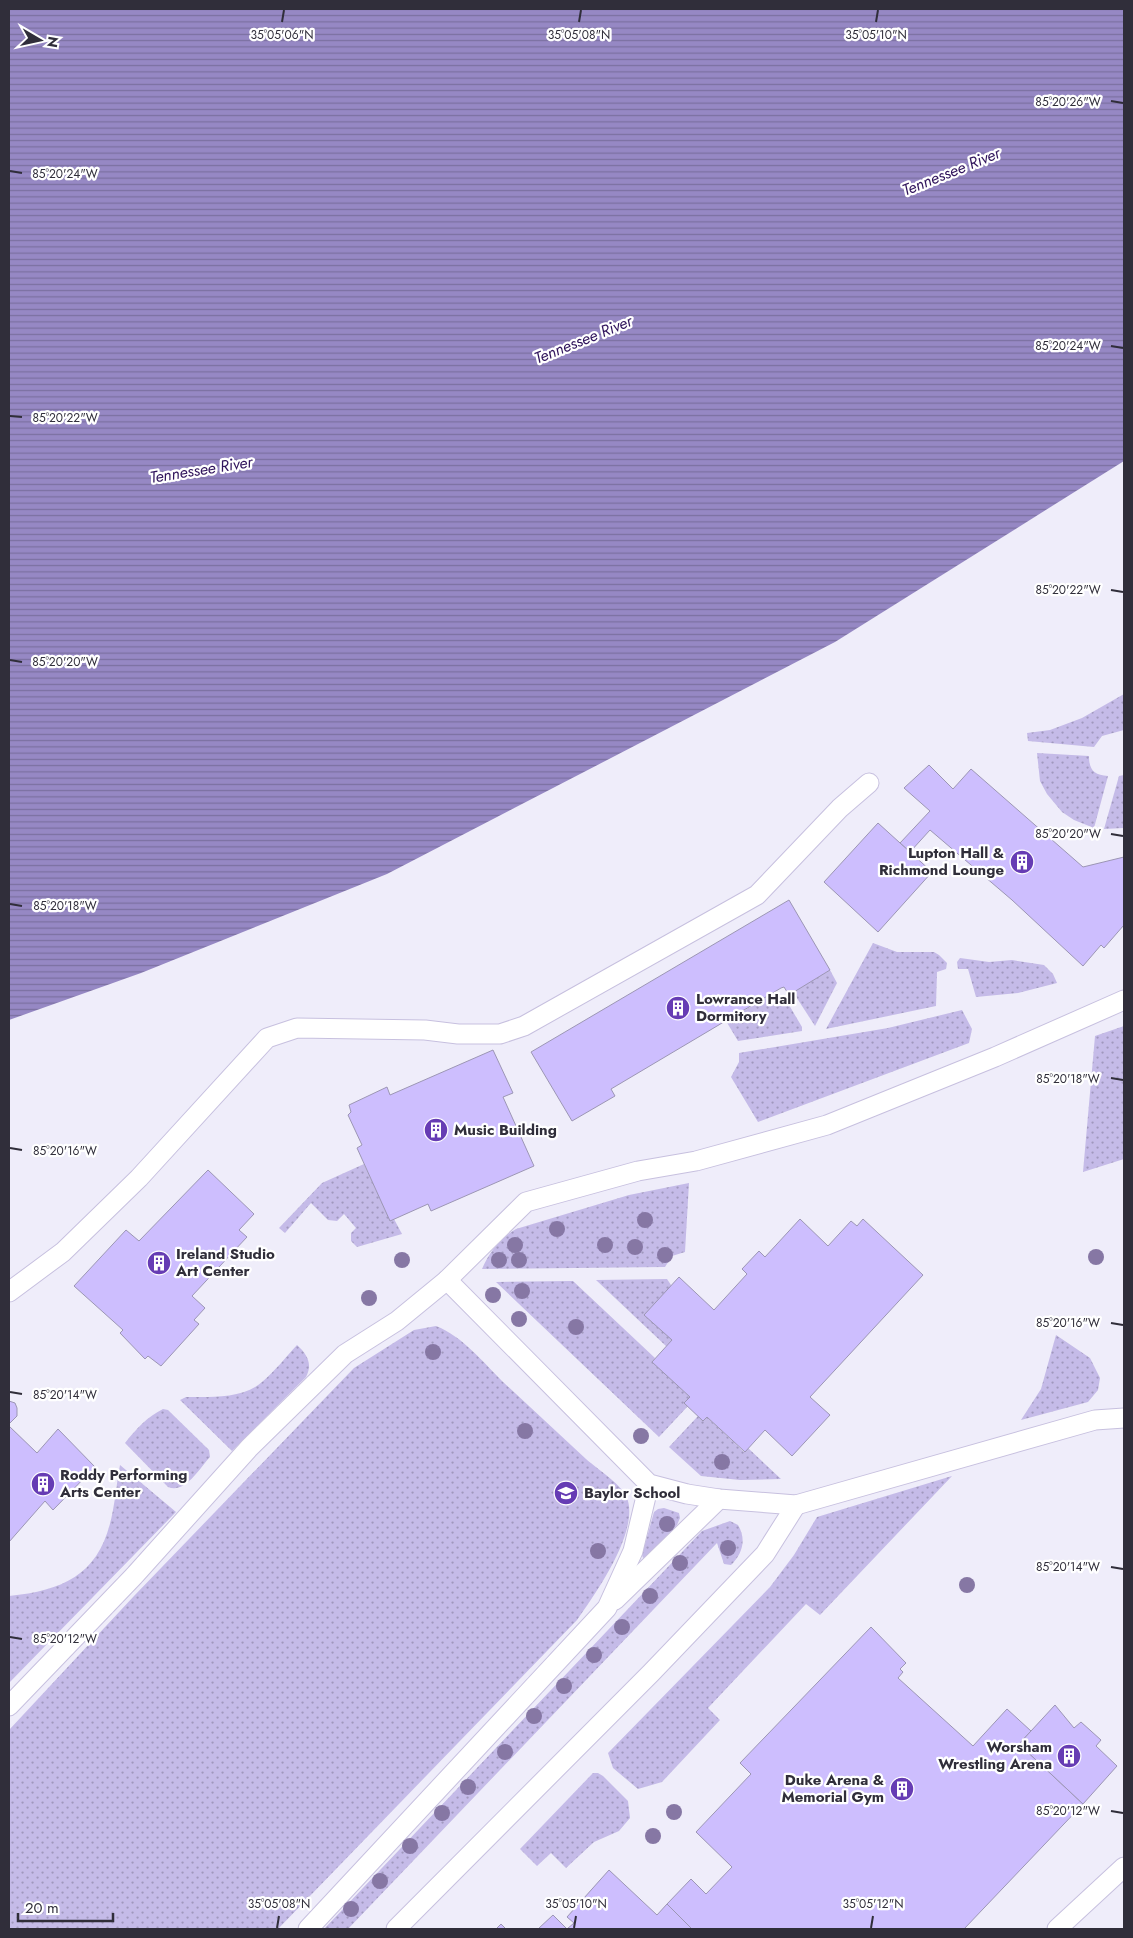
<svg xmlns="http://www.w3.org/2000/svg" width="1133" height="1938" viewBox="0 0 1133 1938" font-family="Jost,sans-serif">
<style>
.grass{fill:url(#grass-dots)}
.water{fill:url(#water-rules)}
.building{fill:#cdbefe;stroke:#9c96b4}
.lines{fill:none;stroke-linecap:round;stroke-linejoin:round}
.lane-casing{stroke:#c7c0df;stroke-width:21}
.lane{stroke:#fff;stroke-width:19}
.tree{fill:#8677a4}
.ticks{fill:none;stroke:#302e3a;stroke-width:2}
.labels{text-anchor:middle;stroke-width:4.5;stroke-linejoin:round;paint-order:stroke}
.poi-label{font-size:15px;font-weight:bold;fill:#302e3a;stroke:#fff;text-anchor:start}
.water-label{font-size:16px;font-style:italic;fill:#30145c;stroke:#fff}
.ticks-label{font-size:12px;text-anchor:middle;fill:#302e3a;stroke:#fff;stroke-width:4.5;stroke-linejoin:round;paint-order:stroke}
</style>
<defs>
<pattern id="grass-dots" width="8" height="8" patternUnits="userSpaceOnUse" patternTransform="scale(1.25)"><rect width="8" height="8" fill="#c5bbe8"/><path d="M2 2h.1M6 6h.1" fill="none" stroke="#a098bd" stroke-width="1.8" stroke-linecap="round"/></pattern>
<pattern id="water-rules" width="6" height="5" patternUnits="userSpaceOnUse" patternTransform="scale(1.25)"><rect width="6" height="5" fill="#9688c4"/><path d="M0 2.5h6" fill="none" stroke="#7b70a0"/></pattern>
</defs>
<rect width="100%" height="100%" fill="#efedfa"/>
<g class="grass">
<polygon points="1124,694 1124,730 1102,736 1094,747 1028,741 1027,733 1050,730 1082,718"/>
<path d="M 1037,753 L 1089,756 C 1089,770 1094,775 1108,776 L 1094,828 L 1074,820 L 1062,812 L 1047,794 L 1040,781 Z"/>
<polygon points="1124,775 1124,828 1104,829 1119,776"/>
<polygon points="873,943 897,952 934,952 939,955 947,963 946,969 937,972 936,1006 826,1029"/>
<polygon points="960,958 989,962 1012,960 1044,965 1053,974 1057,983 1018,993 976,997 968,969 958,969 957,962"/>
<polygon points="830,970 837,983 815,1026 793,992"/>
<polygon points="776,992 780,1000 784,999 787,1005 789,1005 802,1027 802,1031 738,1041 726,1021"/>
<polygon points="962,1010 972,1029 969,1043 758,1122 731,1077 739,1062 739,1053 888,1028"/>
<polygon points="1124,1026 1124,1159 1083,1172 1095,1036"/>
<polygon points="364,1164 390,1220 394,1219 402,1234 357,1247 351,1241 351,1233 356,1228 344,1214 337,1221 328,1220 311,1203 285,1233 279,1228 322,1183"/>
<path d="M 689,1183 L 685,1252 L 672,1256 L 665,1267 L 482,1269 C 489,1252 501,1238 516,1229 L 629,1195 Z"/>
<polygon points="667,1279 671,1285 672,1340 667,1347 596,1280"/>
<polygon points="573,1281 655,1358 653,1362 690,1397 684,1403 688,1406 659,1437 496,1282"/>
<path d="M 436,1326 C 462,1336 483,1362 502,1381 C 530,1407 558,1433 586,1459 C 597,1469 625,1486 628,1501 C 637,1535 596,1593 577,1620 L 278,1929 L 9,1929 L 9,1730 L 134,1596 L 354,1368 L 414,1330 Z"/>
<polygon points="1056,1335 1090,1358 1100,1378 1098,1390 1088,1402 1021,1420 1041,1389"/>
<path d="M 297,1345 C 307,1354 313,1364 306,1377 L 232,1451 L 180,1400 L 186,1397 C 209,1397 243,1399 262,1382 C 275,1371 286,1357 297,1345 Z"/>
<path d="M 163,1409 L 168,1410 L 209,1450 L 210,1457 C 199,1469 185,1494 168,1487 L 125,1443 C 136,1429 147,1417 163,1409 Z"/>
<polygon points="698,1416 707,1417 744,1452 748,1448 781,1479 740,1480 701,1476 669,1447"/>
<path d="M 120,1465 L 176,1512 L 9,1683 L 9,1596 C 68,1590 102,1572 113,1510 C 116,1495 117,1479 120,1465 Z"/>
<polygon points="952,1476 820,1615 806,1604 708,1708 720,1720 662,1782 638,1789 613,1768 608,1753 770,1587 794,1555 817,1517"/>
<polygon points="664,1508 679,1513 680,1518 677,1525 648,1556 643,1558 642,1555 654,1512 658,1509"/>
<path d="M 730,1521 L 738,1525 C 747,1540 742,1554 731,1565 L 724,1564 L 717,1543 L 348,1929 L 324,1929 L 702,1531 Z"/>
<polygon points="593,1773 598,1773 603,1776 628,1801 630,1818 619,1831 594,1842 566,1868 551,1853 537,1866 520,1849"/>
</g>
<polygon class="water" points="9,9 1124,9 1124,461 835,642 387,874 141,973 9,1020"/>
<g class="building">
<polygon points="929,765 953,789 971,769 1083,867 1124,857 1124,925 1104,948 1101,945 1083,966 1012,900 930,830 910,852 900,843 930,811 904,788"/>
<polygon points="878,823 932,872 878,932 824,882"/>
<polygon points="789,900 830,970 789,995 784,987 781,988 611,1089 615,1096 572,1121 531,1052"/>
<polygon points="493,1050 513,1093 503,1097 534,1166 431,1211 428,1204 390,1221 357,1148 362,1145 348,1115 351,1112 349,1105 387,1087 390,1095"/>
<polygon points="208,1170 254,1214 239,1230 247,1237 192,1296 205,1308 194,1320 199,1324 161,1366 148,1356 145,1359 120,1333 123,1330 74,1286 126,1230 139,1241"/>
<polygon points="800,1219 828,1246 851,1221 857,1226 863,1219 923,1275 810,1397 830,1415 792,1456 765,1430 745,1452 707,1417 703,1421 684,1403 690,1397 652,1362 672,1340 644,1315 679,1277 714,1310 747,1274 742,1269 759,1251 765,1257"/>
<polygon points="9,1401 15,1403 17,1408 17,1416 9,1424"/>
<polygon points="9,1426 37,1453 58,1429 95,1467 53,1510 45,1501 9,1542"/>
<polygon points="871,1627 906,1663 900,1669 903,1672 898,1678 973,1746 1007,1709 1031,1731 1019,1744 1083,1804 964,1929 692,1929 667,1904 691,1879 706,1894 732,1867 696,1832 751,1774 740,1763"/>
<polygon points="1055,1705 1074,1728 1081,1722 1101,1740 1096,1746 1117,1766 1083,1804 1019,1744"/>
<polygon points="609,1870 657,1915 667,1904 692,1929 567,1929 574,1923 567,1917"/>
<polygon points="553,1915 567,1929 538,1929"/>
<polygon points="501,1924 506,1929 496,1929"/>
</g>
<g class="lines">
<g class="lane-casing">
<g id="lane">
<polyline points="447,1280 649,1484 687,1494 719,1499 796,1505 1095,1420 1124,1418"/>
<polyline points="9,1292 63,1252 139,1178 267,1038 297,1028 425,1030 458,1034 500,1034 524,1026 757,895 840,808 869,783"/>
<polyline points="615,1600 719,1499"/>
<polyline points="9,1706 134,1576 249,1448 345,1354 397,1321 447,1280 526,1202 638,1171 696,1161 827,1125 995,1057 1124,1000"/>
<polyline points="308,1929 607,1608 633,1551 649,1484"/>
<polyline points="396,1929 651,1673 765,1554 796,1505"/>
<polyline points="1057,1929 1124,1867"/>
</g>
</g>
<use href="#lane" class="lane"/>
</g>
<g class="tree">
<circle cx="645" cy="1220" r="8"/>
<circle cx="557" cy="1229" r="8"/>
<circle cx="515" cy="1245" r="8"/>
<circle cx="605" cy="1245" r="8"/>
<circle cx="635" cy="1247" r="8"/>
<circle cx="665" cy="1255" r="8"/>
<circle cx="1096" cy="1257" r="8"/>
<circle cx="402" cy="1260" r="8"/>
<circle cx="499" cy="1260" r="8"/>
<circle cx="519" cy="1260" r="8"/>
<circle cx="522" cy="1291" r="8"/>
<circle cx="493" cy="1295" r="8"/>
<circle cx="369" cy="1298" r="8"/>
<circle cx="519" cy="1319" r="8"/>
<circle cx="576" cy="1327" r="8"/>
<circle cx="433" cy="1352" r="8"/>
<circle cx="525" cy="1431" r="8"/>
<circle cx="641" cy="1436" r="8"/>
<circle cx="722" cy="1462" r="8"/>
<circle cx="667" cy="1524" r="8"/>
<circle cx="728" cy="1548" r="8"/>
<circle cx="598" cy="1551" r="8"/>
<circle cx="680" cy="1563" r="8"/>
<circle cx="967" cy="1585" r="8"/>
<circle cx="650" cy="1596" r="8"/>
<circle cx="622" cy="1627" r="8"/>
<circle cx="594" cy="1655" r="8"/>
<circle cx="564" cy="1686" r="8"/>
<circle cx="534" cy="1716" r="8"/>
<circle cx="505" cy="1752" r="8"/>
<circle cx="468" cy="1787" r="8"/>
<circle cx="674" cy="1812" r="8"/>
<circle cx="442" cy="1813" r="8"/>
<circle cx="653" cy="1836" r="8"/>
<circle cx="410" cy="1846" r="8"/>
<circle cx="380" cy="1881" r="8"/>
<circle cx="351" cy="1909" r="8"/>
</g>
<path class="ticks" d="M 282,22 L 284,10M 579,22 L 581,10M 876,22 L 878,10M 1111,101 L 1123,103M 10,171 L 22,173M 1111,346 L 1123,348M 10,416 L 22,417M 1111,590 L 1123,592M 10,660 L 22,662M 1111,834 L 1123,836M 10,904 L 22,906M 1111,1078 L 1123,1080M 10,1148 L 22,1150M 1111,1323 L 1123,1325M 10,1392 L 22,1394M 1111,1567 L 1123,1569M 10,1637 L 22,1639M 1111,1811 L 1123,1813M 277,1928 L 279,1916M 574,1928 L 576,1916M 871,1928 L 873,1916"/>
<defs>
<g id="building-disc" transform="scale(1.25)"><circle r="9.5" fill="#663cb4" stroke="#fff"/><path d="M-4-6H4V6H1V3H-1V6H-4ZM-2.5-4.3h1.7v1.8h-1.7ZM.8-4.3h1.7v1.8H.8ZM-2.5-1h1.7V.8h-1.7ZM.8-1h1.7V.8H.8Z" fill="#fff"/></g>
<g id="school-disc" transform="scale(1.25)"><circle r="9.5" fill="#663cb4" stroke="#fff"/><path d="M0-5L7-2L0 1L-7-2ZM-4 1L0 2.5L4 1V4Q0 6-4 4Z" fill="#fff"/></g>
</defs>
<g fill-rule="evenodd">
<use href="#building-disc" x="1022" y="862"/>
<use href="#building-disc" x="678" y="1008"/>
<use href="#building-disc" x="436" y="1130"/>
<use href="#building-disc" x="159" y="1263"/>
<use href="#building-disc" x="43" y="1484"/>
<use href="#school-disc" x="566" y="1493"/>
<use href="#building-disc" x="1069" y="1756"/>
<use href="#building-disc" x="902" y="1789"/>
</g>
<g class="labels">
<g class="poi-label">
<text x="1004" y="858" text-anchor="end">Lupton Hall &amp;<tspan x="1004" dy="17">Richmond Lounge</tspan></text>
<text x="696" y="1004">Lowrance Hall<tspan x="696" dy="17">Dormitory</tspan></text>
<text x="454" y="1135">Music Building</text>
<text x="176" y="1259">Ireland Studio<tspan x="176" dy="17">Art Center</tspan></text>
<text x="60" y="1480">Roddy Performing<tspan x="60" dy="17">Arts Center</tspan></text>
<text x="584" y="1498">Baylor School</text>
<text x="1052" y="1752" text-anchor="end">Worsham<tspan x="1052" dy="17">Wrestling Arena</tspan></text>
<text x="884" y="1785" text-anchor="end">Duke Arena &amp;<tspan x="884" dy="17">Memorial Gym</tspan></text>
</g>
<g class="water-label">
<text transform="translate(951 171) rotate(-22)" y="6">Tennessee River</text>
<text transform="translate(583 339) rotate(-22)" y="6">Tennessee River</text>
<text transform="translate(201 469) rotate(-9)" y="6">Tennessee River</text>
</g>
</g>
<g class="ticks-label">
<text x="579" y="39">35°05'08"N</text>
<text x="876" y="39">35°05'10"N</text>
<text x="282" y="39">35°05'06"N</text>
<text x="1068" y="106">85°20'26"W</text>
<text x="65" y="178">85°20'24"W</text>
<text x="1068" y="350">85°20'24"W</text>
<text x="65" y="422">85°20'22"W</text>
<text x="1068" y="594">85°20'22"W</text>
<text x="65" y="666">85°20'20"W</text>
<text x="1068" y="838">85°20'20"W</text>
<text x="65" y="910">85°20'18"W</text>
<text x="1068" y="1083">85°20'18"W</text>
<text x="65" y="1155">85°20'16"W</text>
<text x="1068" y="1327">85°20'16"W</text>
<text x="65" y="1399">85°20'14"W</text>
<text x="1068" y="1571">85°20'14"W</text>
<text x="65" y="1643">85°20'12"W</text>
<text x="1068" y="1815">85°20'12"W</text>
<text x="279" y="1908">35°05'08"N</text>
<text x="576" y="1908">35°05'10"N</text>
<text x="873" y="1908">35°05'12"N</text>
</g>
<rect width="1133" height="1938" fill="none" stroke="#302e3a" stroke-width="20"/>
<g transform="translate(40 40) rotate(99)" stroke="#ffffff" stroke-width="4" paint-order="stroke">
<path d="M0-4L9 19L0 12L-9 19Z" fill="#302e3a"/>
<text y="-8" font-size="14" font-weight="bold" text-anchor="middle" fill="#302e3a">N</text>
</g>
<path d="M18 1913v8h95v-8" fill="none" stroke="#302e3a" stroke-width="2.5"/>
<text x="25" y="1913" font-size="15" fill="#302e3a" stroke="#ffffff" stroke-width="4" paint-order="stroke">20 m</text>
</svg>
